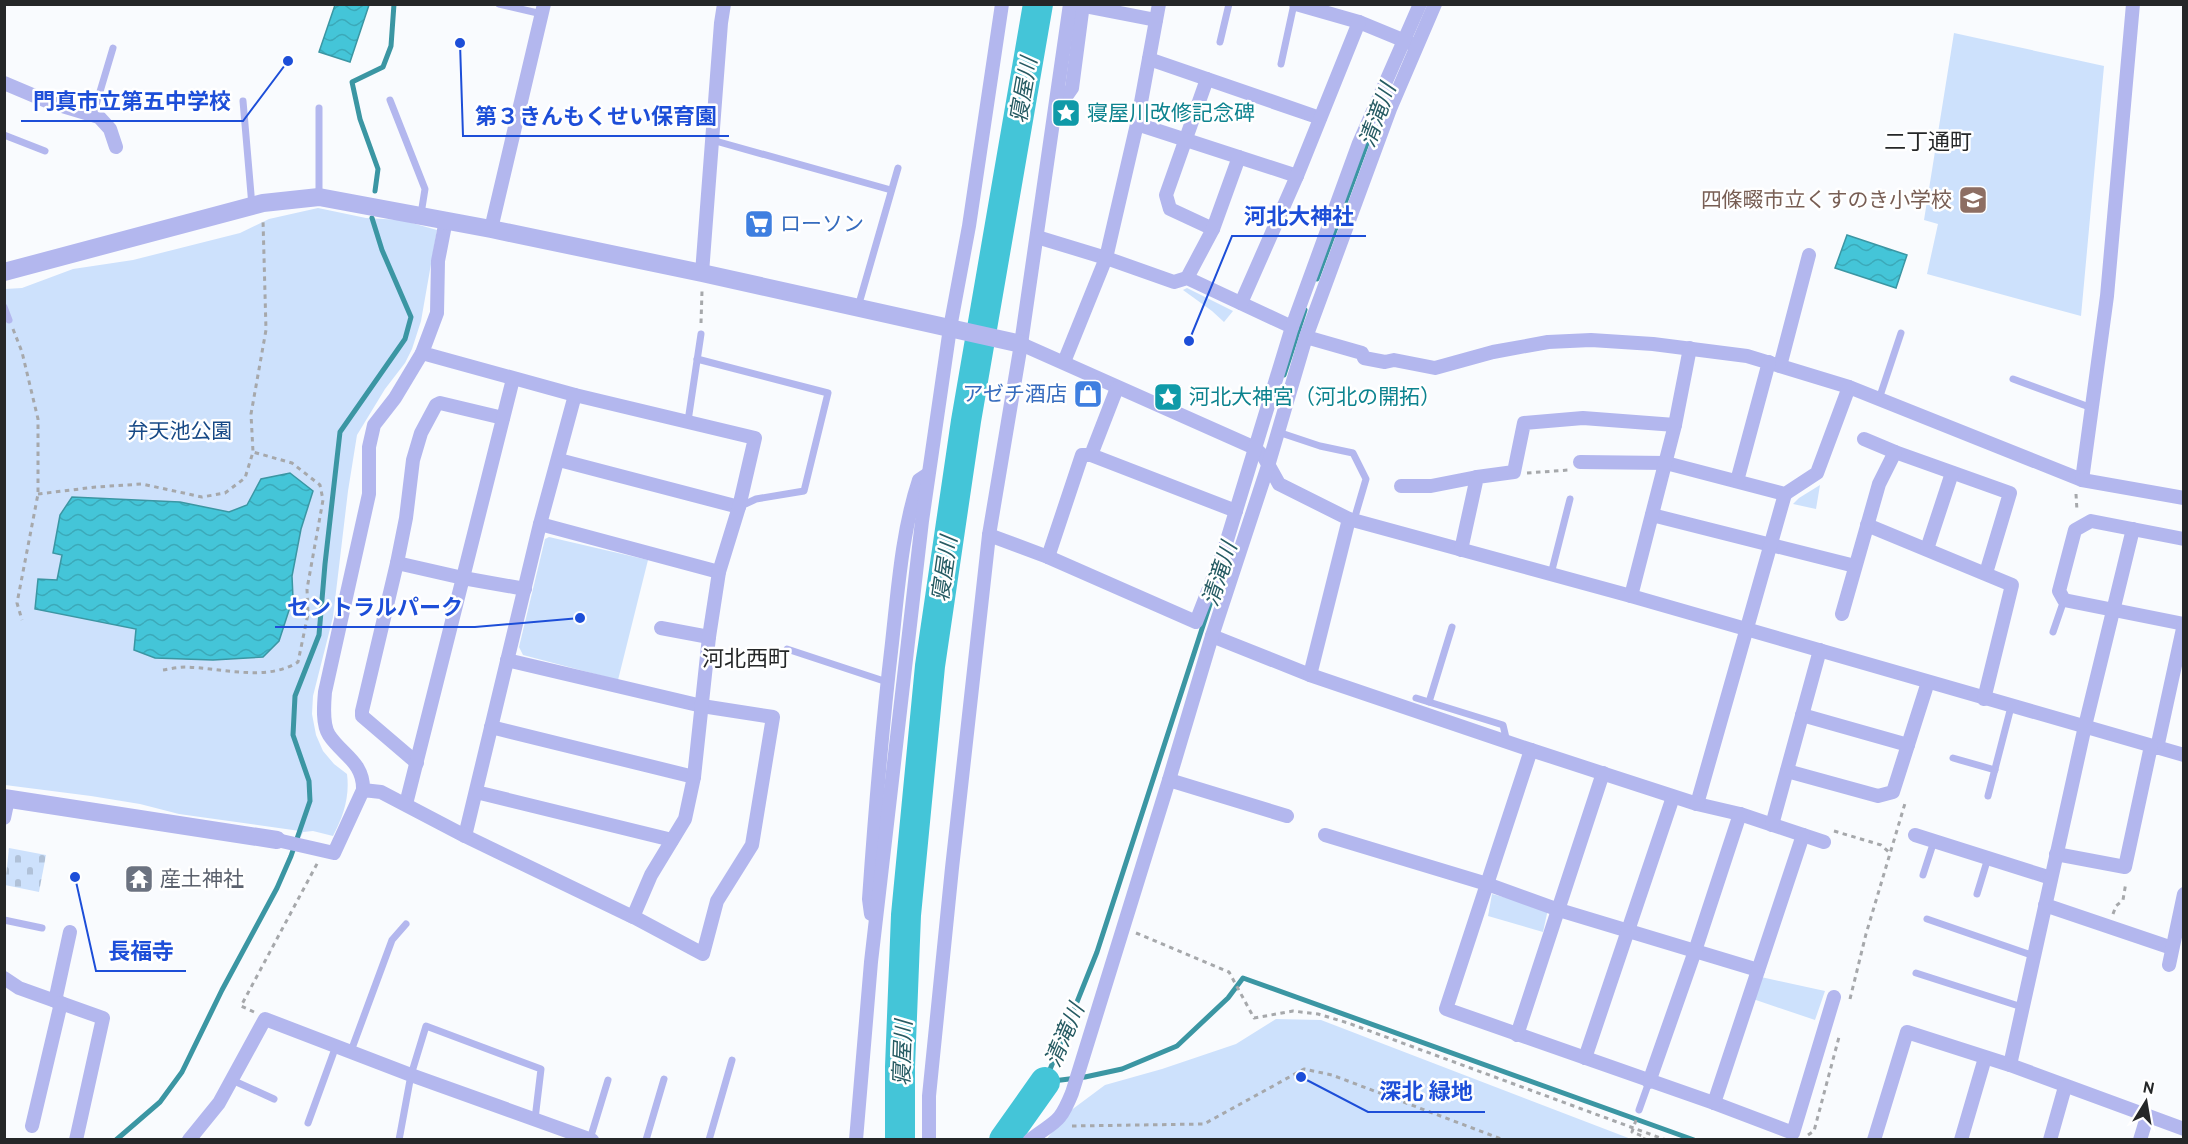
<svg xmlns="http://www.w3.org/2000/svg" width="2188" height="1144" viewBox="0 0 2188 1144" font-family="Overpass,'Noto Sans JP',sans-serif">
<style>
.cemetery{fill:url(#cemetery-stones)}
.park{fill:#cde1fc}
.water{fill:url(#water-waves);stroke:#3b96a3;stroke-width:1.5}
.lines{fill:none;stroke-linecap:round;stroke-linejoin:round}
.stream{stroke:#3b96a3;stroke-width:5}
.river{stroke:#44c5d8;stroke-width:30}
.path{stroke:#a6a8ab;stroke-width:3;stroke-dasharray:4.5 4.5;stroke-linecap:butt}
.service{stroke:#b3b7ee;stroke-width:7}
.minor{stroke:#b3b7ee;stroke-width:14}
.tertiary{stroke:#b3b7ee;stroke-width:18}
.labels{text-anchor:middle;stroke-width:5;stroke-linejoin:round;paint-order:stroke}
.culture-label{font-size:21px;fill:#0d838f;stroke:#fff;text-anchor:start}
.education-label{font-size:21px;fill:#785e54;stroke:#fff;text-anchor:end}
.shop-label{font-size:21px;fill:#366cbe;stroke:#fff;text-anchor:start}
.park-label{font-size:21px;fill:#174986;stroke:#fff}
.worship-label{font-size:21px;fill:#5b616d;stroke:#fff;text-anchor:start}
.water-label{font-size:22px;font-style:italic;fill:#265b63;stroke:#fff}
.neighbourhood-label{font-size:22px;fill:#252728;stroke:#fff}
.leader{fill:none;stroke:#1d4ed8;stroke-width:2}
.callout-dot{fill:#1d4ed8;stroke:#fff;stroke-width:2}
.callout-label{font-size:22px;text-anchor:middle;font-weight:bold;fill:#1d4ed8;stroke:#fff;stroke-width:5;stroke-linejoin:round;paint-order:stroke}
</style>
<defs>
<pattern id="cemetery-stones" width="16" height="16" patternUnits="userSpaceOnUse" patternTransform="scale(1.5)"><rect width="16" height="16" fill="#cde1fc"/><path d="M2 7V4a2 2 0 0 1 4 0v3zM10 15v-3a2 2 0 0 1 4 0v3z" fill="#b0c1d8"/></pattern>
<pattern id="water-waves" width="16" height="10" patternUnits="userSpaceOnUse" patternTransform="scale(1.5)"><rect width="16" height="10" fill="#44c5d8"/><path d="M0 5q4-4 8 0t8 0" fill="none" stroke="#3ba9b9"/></pattern>
</defs>
<rect width="100%" height="100%" fill="#f9fbfe"/>
<polygon class="cemetery" points="9,848 46,855 39,892 5,885"/>
<g class="park">
<polygon points="1954,33 2104,66 2081,316 1927,274 1938,224 1924,220"/>
<path d="M 318,208 L 366,218 L 401,220 L 437,230 L 421,321 L 412,349 L 405,363 L 385,389 L 357,435 L 348,491 L 333,617 L 313,696 L 312,714 L 316,735 L 323,751 L 334,764 L 347,774 C 350,797 343,817 333,836 L 313,831 L 303,832 L 280,882 L 300,831 L 179,814 L 140,804 L 91,796 L 5,785 L 5,289 L 22,288 L 73,269 L 133,260 L 240,233 L 269,219 Z"/>
<polygon points="1187,288 1233,311 1224,322 1212,311 1183,290"/>
<polygon points="1820,485 1816,509 1793,504 1799,498"/>
<polygon points="549,537 648,560 618,680 523,655 519,647 545,539"/>
<polygon points="1492,894 1548,909 1543,932 1488,916"/>
<polygon points="1761,977 1825,991 1815,1020 1753,999"/>
<polygon points="1276,1019 1321,1020 1631,1139 1046,1140 1066,1114 1105,1085 1162,1069 1236,1044"/>
</g>
<g class="water">
<polygon points="335,5 369,5 350,62 319,52"/>
<polygon points="1847,235 1907,255 1896,288 1835,268"/>
<polygon points="290,473 313,491 301,529 292,576 293,598 279,641 263,657 213,660 155,658 134,650 136,629 35,609 38,579 57,580 62,555 53,553 60,515 72,497 180,502 229,512 247,505 261,479"/>
</g>
<g class="lines">
<g class="stream">
<polyline points="375,191 378,169 360,119 352,82 383,67 391,46 394,4"/>
<polyline points="1317,279 1372,130"/>
<polyline points="1284,375 1305,310"/>
<polyline points="1212,598 1097,952 1045,1082 1085,1077 1122,1069 1177,1046 1228,998 1243,978 1694,1140"/>
<polyline points="116,1140 160,1102 182,1072 222,990 277,888 291,856 310,801 309,781 293,735 295,696 319,635 325,564 340,432 405,339 411,317 382,250 372,218"/>
</g>
<g class="river">
<polyline points="900,1140 900,1067 906,915 930,666 966,421 1038,4"/>
<polyline points="1004,1140 1045,1082"/>
</g>
<g class="path">
<polyline points="701,323 702,291"/>
<polyline points="13,329 22,352 38,419 38,494 17,603 22,620"/>
<polyline points="1527,473 1569,470"/>
<polyline points="38,494 96,487 142,484 202,497 225,493 245,478 253,452 251,414 266,330 263,220"/>
<polyline points="2076,494 2077,511"/>
<path d="M 163,670 C 170,669 178,667 186,667 C 221,668 267,682 298,662 L 308,614 L 307,589 L 323,500 L 320,485 L 292,463 L 253,452"/>
<polyline points="1834,831 1881,845 1890,853"/>
<polyline points="2113,914 2116,906 2123,900 2126,882"/>
<polyline points="1136,933 1229,972 1254,1018 1293,1011 1318,1014 1348,1023 1666,1140"/>
<polyline points="1850,999 1866,934 1906,800"/>
<polyline points="254,1012 241,1006 318,862"/>
<polyline points="1636,1120 1632,1132 1645,1137 1644,1140"/>
<polyline points="1072,1126 1204,1124 1304,1069 1332,1075 1504,1140"/>
<polyline points="1808,1135 1814,1131 1839,1037"/>
</g>
<g class="service">
<polyline points="499,4 542,14"/>
<polyline points="1220,42 1229,4"/>
<polyline points="1281,64 1294,4"/>
<polyline points="390,100 425,189 421,214"/>
<polyline points="243,101 252,206"/>
<polyline points="319,108 319,196"/>
<polyline points="93,115 113,48"/>
<polyline points="4,135 45,151"/>
<polyline points="712,140 891,190"/>
<polyline points="4,307 9,320"/>
<polyline points="858,307 898,168"/>
<polyline points="697,359 828,393 804,491 756,499 739,507"/>
<polyline points="2013,379 2092,408"/>
<polyline points="1879,399 1901,333"/>
<polyline points="688,421 701,334"/>
<polyline points="1278,432 1320,446 1353,453 1366,479 1354,520"/>
<polyline points="1551,574 1570,499"/>
<polyline points="2053,632 2064,600"/>
<polyline points="787,649 887,682"/>
<polyline points="1416,698 1503,725 1507,742"/>
<polyline points="1429,702 1452,627"/>
<polyline points="1953,758 1995,770"/>
<polyline points="1988,796 2011,707"/>
<polyline points="1923,875 1934,841"/>
<polyline points="1977,894 1988,858"/>
<polyline points="1927,919 2034,956"/>
<polyline points="4,920 42,928"/>
<polyline points="1916,973 2022,1007"/>
<polyline points="351,1051 392,940 406,924"/>
<polyline points="232,1080 274,1099"/>
<polyline points="1639,1110 1649,1082"/>
<polyline points="308,1123 336,1046"/>
<polyline points="590,1139 608,1080"/>
<polyline points="399,1140 411,1075 426,1026 541,1069 535,1119"/>
<polyline points="646,1140 664,1079"/>
<polyline points="709,1140 732,1060"/>
</g>
<g class="minor">
<polyline points="1296,4 1359,22 1410,43"/>
<polyline points="1084,6 1156,20"/>
<polyline points="1149,59 1320,118"/>
<polyline points="1207,79 1166,195 1170,209 1213,229"/>
<polyline points="4,83 49,102 99,117 110,129 116,147"/>
<polyline points="1058,108 1072,88 1083,4"/>
<polyline points="1137,124 1297,176"/>
<polyline points="491,229 544,4"/>
<polyline points="1037,237 1106,258 1174,282 1187,278 1292,327"/>
<polyline points="702,273 721,23 724,4"/>
<polyline points="1187,278 1213,229 1239,157"/>
<polyline points="1241,303 1297,176 1359,22"/>
<polyline points="1306,337 1362,353 1364,358 1385,362 1394,360 1435,368 1493,352 1548,342 1591,340 1653,344 1747,356 1849,387 2082,480 2107,296 2133,4"/>
<polyline points="1021,344 1255,448 1264,457 1279,484 1349,519 1631,596 2184,755"/>
<polyline points="1064,362 1106,258 1137,124 1159,4"/>
<polyline points="1780,366 1809,255"/>
<polyline points="1864,439 1895,452 2010,493 1986,573"/>
<polyline points="1091,455 1236,511"/>
<polyline points="559,460 739,507"/>
<polyline points="1580,462 1666,463 1785,494 1817,473 1849,387"/>
<polyline points="2082,480 2184,498"/>
<polyline points="1737,481 1769,362"/>
<polyline points="1401,486 1431,486 1477,477"/>
<polyline points="1652,515 1855,566"/>
<polyline points="540,524 719,572"/>
<polyline points="1867,525 2012,585 1984,699"/>
<polyline points="989,535 1048,557 1196,622 1224,550 1292,327 1359,143 1420,4"/>
<polyline points="2184,539 2091,521 2075,530 2059,591 2064,600 2184,624"/>
<polyline points="1927,549 1952,473"/>
<polyline points="1461,550 1477,477 1514,472 1524,423 1583,418 1675,425"/>
<polyline points="1048,557 1082,455 1091,455 1117,388"/>
<polyline points="397,563 463,578 525,589"/>
<polyline points="1631,596 1675,425 1690,348"/>
<polyline points="1842,614 1879,484 1895,452"/>
<polyline points="661,628 709,637"/>
<polyline points="1212,636 1310,675 1531,750 1697,804 1740,814 1824,842"/>
<polyline points="507,660 702,706 773,717 752,845 717,901 703,954 630,915"/>
<polyline points="1310,675 1349,519"/>
<polyline points="1802,715 1908,745"/>
<polyline points="491,727 694,777"/>
<polyline points="2157,748 2184,624"/>
<polyline points="1531,750 1446,1009 1714,1103 1793,1133 1834,997"/>
<polyline points="417,763 362,716 362,711 397,563 406,518 413,460 421,433 436,405 440,403 503,418"/>
<polyline points="1787,771 1878,796 1893,792 1928,682"/>
<polyline points="1169,780 1287,816"/>
<path d="M 363,790 C 364,762 342,755 329,735 C 322,724 324,704 325,692 L 369,494 L 369,447 L 374,425 L 395,398 L 422,353"/>
<polyline points="476,792 672,840"/>
<polyline points="406,804 513,379"/>
<polyline points="1697,804 1785,494"/>
<polyline points="4,818 8,799"/>
<polyline points="1772,825 1820,650"/>
<polyline points="1325,835 1487,884 1559,910 1758,970"/>
<polyline points="1915,835 2051,878"/>
<polyline points="465,836 540,524 575,395"/>
<polyline points="277,840 334,853 363,790 381,792 465,836 633,917 651,875 685,819 694,777 709,637 719,572 739,507 755,438 575,395 422,353 437,313 438,261 446,220"/>
<polyline points="2056,854 2125,867 2151,746"/>
<polyline points="2045,905 2172,948"/>
<path d="M 871,914 L 869,899 C 875,813 882,728 892,643 C 898,589 902,531 919,480 L 928,474"/>
<polyline points="2169,965 2184,894"/>
<polyline points="4,978 19,988 103,1018 76,1140"/>
<polyline points="55,1001 70,932"/>
<polyline points="1517,1035 1603,773"/>
<polyline points="1585,1058 1673,797"/>
<polyline points="2010,1065 2085,726 2133,529"/>
<polyline points="1649,1082 1695,951 1740,814"/>
<polyline points="1714,1103 1803,835"/>
<polyline points="32,1126 61,1003"/>
<polyline points="189,1140 219,1103 265,1019 411,1075 592,1140"/>
<polyline points="856,1140 871,962 922,521 950,328 969,226 1002,4"/>
<polyline points="929,1140 929,1096 952,868 989,535 1021,344 1070,4"/>
<path d="M 1030,1140 C 1056,1120 1059,1125 1072,1093 L 1169,780 L 1212,636 L 1268,466 L 1306,337 L 1390,109 L 1435,4"/>
<polyline points="1874,1140 1907,1032 2010,1065 2184,1129"/>
<polyline points="1961,1140 1985,1058"/>
<polyline points="2050,1140 2065,1087"/>
<polyline points="2140,1140 2147,1117"/>
</g>
<g class="tertiary">
<polyline points="4,272 263,203 319,197 491,229 702,273 1021,344"/>
<polyline points="4,798 277,840"/>
</g>
</g>
<defs>
<g id="sight-square" transform="scale(1.5)"><rect x="-9" y="-9" width="18" height="18" rx="4" fill="#0f9aa8" stroke="#fff"/><path d="M0-6L1.8-2.2L6-1.7L2.9 1.2L3.7 5.4L0 3.3L-3.7 5.4L-2.9 1.2L-6-1.7L-1.8-2.2Z" fill="#fff"/></g>
<g id="school-square" transform="scale(1.5)"><rect x="-9" y="-9" width="18" height="18" rx="4" fill="#8d6e63" stroke="#fff"/><path d="M0-5L7-2L0 1L-7-2ZM-4 1L0 2.5L4 1V4Q0 6-4 4Z" fill="#fff"/></g>
<g id="supermarket-square" transform="scale(1.5)"><rect x="-9" y="-9" width="18" height="18" rx="4" fill="#3f7fe0" stroke="#fff"/><path d="M-6-5.5h2.5l.6 2H6L4.5 2H-2.5L-4.4-4H-6ZM-1.5 3.2a1.3 1.3 0 1 0 .1 0ZM3 3.2a1.3 1.3 0 1 0 .1 0Z" fill="#fff"/></g>
<g id="shop-square" transform="scale(1.5)"><rect x="-9" y="-9" width="18" height="18" rx="4" fill="#3f7fe0" stroke="#fff"/><path d="M-5-2.5h2.3a2.7 3.5 0 0 1 5.4 0H5L5.5 6h-11ZM-1.5-2.5h3a1.5 2.3 0 0 0-3 0Z" fill="#fff"/></g>
<g id="temple-square" transform="scale(1.5)"><rect x="-9" y="-9" width="18" height="18" rx="4" fill="#6b7280" stroke="#fff"/><path d="M0-6L5-2H3V0L6.5 2.5H4V6H1.5V3h-3V6H-4V2.5H-6.5L-3 0V-2H-5Z" fill="#fff"/></g>
</defs>
<g fill-rule="evenodd">
<use href="#sight-square" x="1066" y="113"/>
<use href="#school-square" x="1973" y="200"/>
<use href="#supermarket-square" x="759" y="224"/>
<use href="#shop-square" x="1088" y="394"/>
<use href="#sight-square" x="1168" y="397"/>
<use href="#temple-square" x="139" y="879"/>
</g>
<g class="labels">
<g class="culture-label">
<text x="1087" y="120">寝屋川改修記念碑</text>
<text x="1189" y="404">河北大神宮（河北の開拓）</text>
</g>
<g class="education-label">
<text x="1952" y="207">四條畷市立くすのき小学校</text>
</g>
<g class="shop-label">
<text x="780" y="231">ローソン</text>
<text x="1067" y="401" text-anchor="end">アゼチ酒店</text>
</g>
<g class="park-label">
<text x="180" y="438">弁天池公園</text>
</g>
<g class="worship-label">
<text x="160" y="886">産土神社</text>
</g>
<g class="water-label">
<text transform="translate(1023 90) rotate(-80)" y="8">寝屋川</text>
<text transform="translate(1377 115) rotate(-70)" y="8">清滝川</text>
<text transform="translate(944 569) rotate(-82)" y="8">寝屋川</text>
<text transform="translate(1219 574) rotate(-72)" y="8">清滝川</text>
<text transform="translate(1064 1035) rotate(-67)" y="8">清滝川</text>
<text transform="translate(902 1053) rotate(-88)" y="8">寝屋川</text>
</g>
<g class="neighbourhood-label">
<text x="1928" y="149">二丁通町</text>
<text x="746" y="666">河北西町</text>
</g>
</g>
<path class="leader" d="M288 61L243 121H21M460 43L463 136H729M1189 341L1232 236H1366M580 618L475 627H275M75 877L96 971H186M1301 1077L1368 1112H1485"/>
<g class="callout-dot">
<circle cx="288" cy="61" r="6"/>
<circle cx="460" cy="43" r="6"/>
<circle cx="1189" cy="341" r="6"/>
<circle cx="580" cy="618" r="6"/>
<circle cx="75" cy="877" r="6"/>
<circle cx="1301" cy="1077" r="6"/>
</g>
<g class="callout-label">
<text x="132" y="109">門真市立第五中学校</text>
<text x="596" y="124">第３きんもくせい保育園</text>
<text x="1299" y="224">河北大神社</text>
<text x="375" y="615">セントラルパーク</text>
<text x="141" y="959">長福寺</text>
<text x="1426" y="1099">深北 緑地</text>
</g>
<rect width="2188" height="1144" fill="none" stroke="#252728" stroke-width="12"/>
<g transform="translate(2146 1102) rotate(11)" stroke="#ffffff" stroke-width="4.5" paint-order="stroke">
<path d="M0-4.5L10 22L0 15L-10 22Z" fill="#252728"/>
<text y="-9" font-size="16" font-weight="bold" text-anchor="middle" fill="#252728">N</text>
</g>
</svg>
